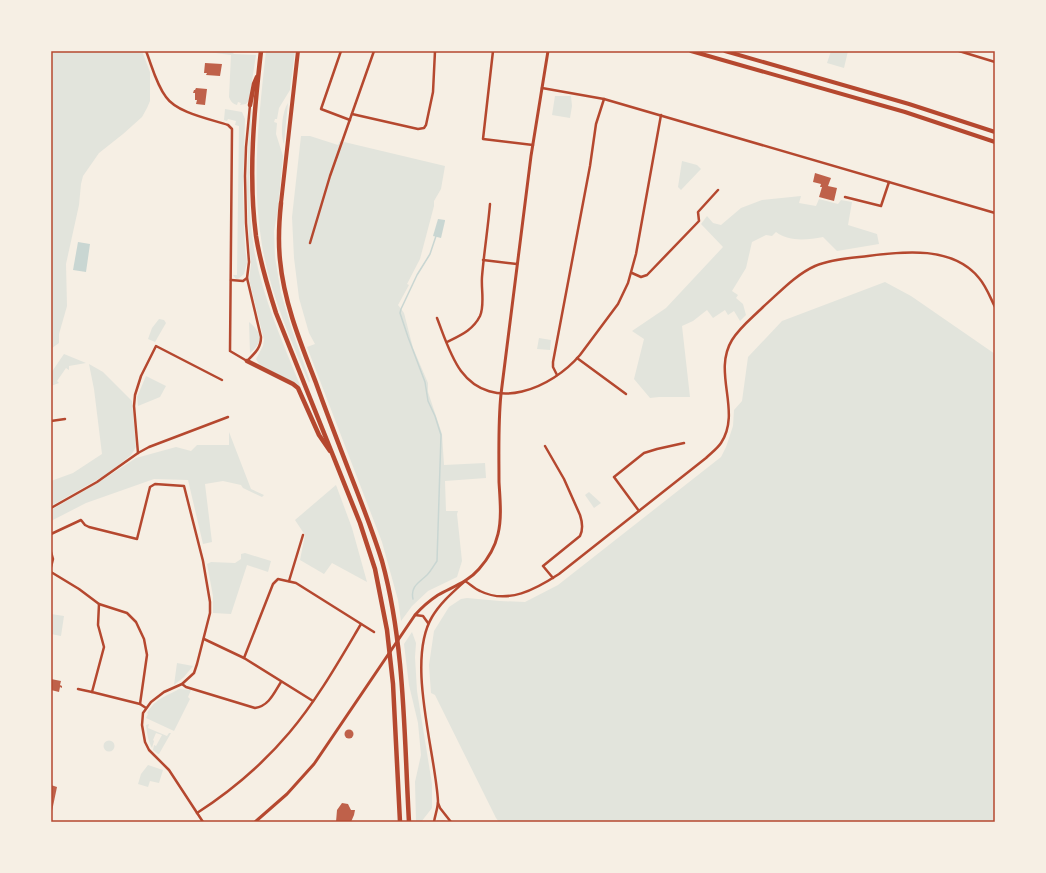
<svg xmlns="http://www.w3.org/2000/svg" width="1046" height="873" viewBox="0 0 1046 873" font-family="'DM Sans',sans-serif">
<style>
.green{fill:#e2e4dc}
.water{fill:#c9d6d2}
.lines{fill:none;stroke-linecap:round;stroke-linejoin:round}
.stream{stroke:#c9d6d2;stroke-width:1.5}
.building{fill:#bf614a}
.minor{stroke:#b5482f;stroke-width:2.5}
.tertiary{stroke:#b5482f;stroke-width:3}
.primary{stroke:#b5482f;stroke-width:4}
.motorway{stroke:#b5482f;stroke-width:4.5}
.neatline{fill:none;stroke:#b5482f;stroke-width:1.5}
</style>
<rect width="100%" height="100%" fill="#f6efe4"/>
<g class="green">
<polygon points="51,51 142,51 150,72 150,101 147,108 142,117 123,134 99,153 83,176 81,184 79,205 66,264 67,306 59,334 59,343 52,348 51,358"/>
<path d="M 200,51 L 231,51 L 234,54 L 256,55 L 249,100 L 246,104 L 240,105 L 241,103 L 238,102 L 237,105 C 233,104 231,102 229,97 L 231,55 Z"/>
<path d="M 266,51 L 295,51 L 290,90 L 279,108 L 277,119 L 275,119 L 274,122 L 277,123 L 276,134 L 283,156 L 278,209 L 274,231 L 275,257 L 281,293 L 292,330 L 310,381 L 309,383 C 290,338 270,293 262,245 C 251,181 259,115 266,51 Z"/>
<polygon points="831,51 848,51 844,68 827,63"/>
<polygon points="555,96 571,96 572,106 570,118 552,115"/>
<path d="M 252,99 C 250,149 246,199 254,249 C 262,296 282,341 300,385 L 300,386 L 259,364 L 256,359 L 263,346 L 264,340 L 249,279 L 251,265 L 249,241 L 247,189 L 249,127 Z"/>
<path d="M 288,103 L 284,144 C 280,135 282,111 288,103 Z"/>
<polygon points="225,109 242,112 245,119 243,191 245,247 247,263 244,274 238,279 236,279 233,275 237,275 239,126 235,125 236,121 228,119 227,121 224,120"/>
<polygon points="301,136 310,136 338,145 340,141 445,166 441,189 434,201 434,206 420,259 407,284 409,285 398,305 404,313 413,348 428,383 428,392 442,434 444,465 485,463 486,478 445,481 446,511 458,511 457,514 462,561 457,577 428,591 412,606 401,621 398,600 382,542 307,347 315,344 309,333 299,298 294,258 292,217"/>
<polygon points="682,161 697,165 701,169 681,190 678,187"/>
<path d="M 801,196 L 799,203 L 816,206 L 819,199 L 838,204 L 841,200 L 852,202 L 848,225 L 877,234 L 879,244 L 837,251 L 823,237 C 807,240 789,242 776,232 L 772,236 L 766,235 L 752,242 L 746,268 L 732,291 L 738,295 L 736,298 L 743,304 L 746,315 L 740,321 L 734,311 L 728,315 L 725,310 L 713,318 L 707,310 L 693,321 L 682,326 L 690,397 L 659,397 L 650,398 L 634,379 L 644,339 L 632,331 L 666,308 L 723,247 L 701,224 L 707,216 L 713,223 L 721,225 L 741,208 L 762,200 Z"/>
<polygon points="885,282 911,296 995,354 995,822 499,822 496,818 435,695 431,693 429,665 434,631 449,607 461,599 467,598 500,601 525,602 558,585 721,457 726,447 733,426 734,410 742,401 748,357 782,321"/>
<polygon points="159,319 164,320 166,323 155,342 148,339 152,328"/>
<path d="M 249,322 C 262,333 264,342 250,353 Z"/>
<polygon points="539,338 551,340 550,350 537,349"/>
<polygon points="64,354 86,363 69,366 69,370 66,368 57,381 59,383 51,386 51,373"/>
<polygon points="89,364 103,372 132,401 136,447 131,455 116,467 102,477 51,506 51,481 73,473 102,454 94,389"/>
<polygon points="146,376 166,386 160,397 138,406 137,397"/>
<polygon points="229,432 251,489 264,495 262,497 243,488 241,485 223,481 205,484 212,542 203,544 188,480 154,479 86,503 51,521 51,510 96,484 136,458 176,447 191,451 197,445 229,445"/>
<polygon points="336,485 352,528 367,582 332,563 324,574 300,560 305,535 295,520"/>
<polygon points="589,492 601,503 594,508 585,495"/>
<polygon points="245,553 271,561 268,572 247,565 231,614 213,613 213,596 207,564 211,562 235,563 241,559 241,554"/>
<polygon points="51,614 64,616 61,636 51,634"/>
<polygon points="412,632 416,643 415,657 417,691 432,784 432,808 421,822 416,822 415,782 421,755 418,723 409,685 404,644"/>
<polygon points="177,663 193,666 184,677 174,685"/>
<path d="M 179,689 L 191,690 L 188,697 L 190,699 L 174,731 L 146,718 L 148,714 L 147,713 C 156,698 165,697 179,689 Z"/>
<path d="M 149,724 L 148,728 L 167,736 L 169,733 L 171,733 L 159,754 L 158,754 L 153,750 L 154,745 L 156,746 L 162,735 L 156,733 L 153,740 L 154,741 L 152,748 C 148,741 147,733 146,725 Z"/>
<circle cx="109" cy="746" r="5.5"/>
<polygon points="148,765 163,770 159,783 150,781 148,787 138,784 141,774"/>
</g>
<g class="water">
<polygon points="438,219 445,220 445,221 441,238 433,236"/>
<polygon points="78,242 90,244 86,272 73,270"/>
</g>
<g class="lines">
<path class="stream" d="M 413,599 C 410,586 420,582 427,575 C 431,571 434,565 437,561 L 441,435 L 435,416 L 428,401 L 425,382 L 408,337 L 400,313 L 401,309 L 417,275 L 430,254 L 436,236"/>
</g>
<g class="building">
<polygon points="205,63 222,64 220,76 206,75 207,73 204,73"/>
<polygon points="196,88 207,89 205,105 196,104 197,100 195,100 195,93 193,93 194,90 195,90"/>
<polygon points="815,173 831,178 828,186 837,188 834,201 819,197 822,187 820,187 821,184 813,182"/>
<polygon points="51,679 61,681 60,685 62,686 62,688 60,687 59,692 51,690"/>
<circle cx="349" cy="734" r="4.5"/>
<polygon points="51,785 57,787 52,811 51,811"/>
<polygon points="342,803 348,804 351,810 355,810 354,815 351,822 336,822 337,810"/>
</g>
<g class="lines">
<g class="minor">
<path d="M 146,51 C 152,66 156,84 166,97 C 177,113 210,119 228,125 L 232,129 L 230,351 L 247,361 C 255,353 261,348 261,337 L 247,278 L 249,262 L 246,223 L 245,176 L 246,147 L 250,105"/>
<polyline points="341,51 321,109 350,120"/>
<polyline points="493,51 483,139 533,145"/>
<polyline points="959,51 995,62"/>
<polyline points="542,88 604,99 995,213"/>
<polyline points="352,114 418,129 424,128 426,125 433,92 435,51"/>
<polyline points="845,197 881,206 889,182"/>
<polyline points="310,243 330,176 374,51"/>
<polyline points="483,260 517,264"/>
<polyline points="632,273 641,277 647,275 699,221 698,212 718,190"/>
<polyline points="231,280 243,281 247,278"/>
<path d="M 437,318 C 444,336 450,356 461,371 C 493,414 552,388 580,355 L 618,304 L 628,283 L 636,254 L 661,115"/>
<path d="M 447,342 C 461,335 473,330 480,316 C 485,305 481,289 482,277 C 484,252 488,228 490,204"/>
<polyline points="577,358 626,394"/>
<polyline points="557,375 553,367 553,362 590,166 596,124 604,99"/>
<polyline points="51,421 65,419"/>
<path d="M 545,446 L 564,479 L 580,515 C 582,521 583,530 580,536 L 543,566 L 553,578"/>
<polyline points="138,453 134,406 135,395 141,376 156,346 222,380"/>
<polyline points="51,508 97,482 138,453 149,447 228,417"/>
<polyline points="639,511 614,477 644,453 657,449 684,443"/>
<polyline points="51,534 81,520 85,525 89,527 137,539 150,487 155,484 184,486 203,561 210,602 210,613 197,664 194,673 182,684 164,692 151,702 143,713 142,725 145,742 149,750 169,770 203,822"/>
<polyline points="51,552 53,559 51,567"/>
<polyline points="51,572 79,589 99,604 127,613 136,622 144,639 147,655 140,704"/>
<polyline points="289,581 303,535"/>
<polyline points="99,604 98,625 104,647 92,692 140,704 146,708"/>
<polyline points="415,615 423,616 428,623"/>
<polyline points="204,639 244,658 313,701"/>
<polyline points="244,658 273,584 278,579 296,583 374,632"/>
<path d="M 182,684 L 186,687 L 255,708 C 269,706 274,693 281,682"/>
<polyline points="78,689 92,692"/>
<polyline points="438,803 440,808 451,822"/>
<path d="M 197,813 C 231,791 262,765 289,733 C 317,700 339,661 361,624"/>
<path d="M 434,822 C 435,815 438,808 438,801 C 435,750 406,661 432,617 C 440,603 453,592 465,581 C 470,584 475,589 480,591 C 508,605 536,589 559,574 L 706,458 C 711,453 717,449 721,443 C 742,411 712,373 732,340 C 740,327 752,318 763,307 C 779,293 795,275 815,266 C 831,259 851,258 868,256 C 904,251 953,246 979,278 C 986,286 990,297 995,307"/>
<polyline points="437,822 445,822"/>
</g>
<path class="tertiary" d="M 255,822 L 287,794 L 314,764 L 415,615 C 422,607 429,601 438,595 C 452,587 468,582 479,569 C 487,560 495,547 498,534 C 502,518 500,499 499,482 C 499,453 498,423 501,394 L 531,156 L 548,51"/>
<g class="primary">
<polyline points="691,51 905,112 995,142"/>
<polyline points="725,51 909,104 995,132"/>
<polyline points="281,203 298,51"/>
</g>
<g class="motorway">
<path d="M 261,51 C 254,112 248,175 256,236 C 260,262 268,288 276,313 L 360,523 L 375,569 L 387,630 L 393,684 L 400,822"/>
<polyline points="250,105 254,84 257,77"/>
<path d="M 281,203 C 279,222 278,241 280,260 C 284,303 301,344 316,383 C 327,414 339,445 351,476 C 362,504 373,532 382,561 C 405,645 404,735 409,822"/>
<polyline points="247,361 293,384 298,388 319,435 330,451"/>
</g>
</g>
<rect width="1046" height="873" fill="none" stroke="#f6efe4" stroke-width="104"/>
<rect x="52" y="52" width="942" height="769" class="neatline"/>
</svg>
